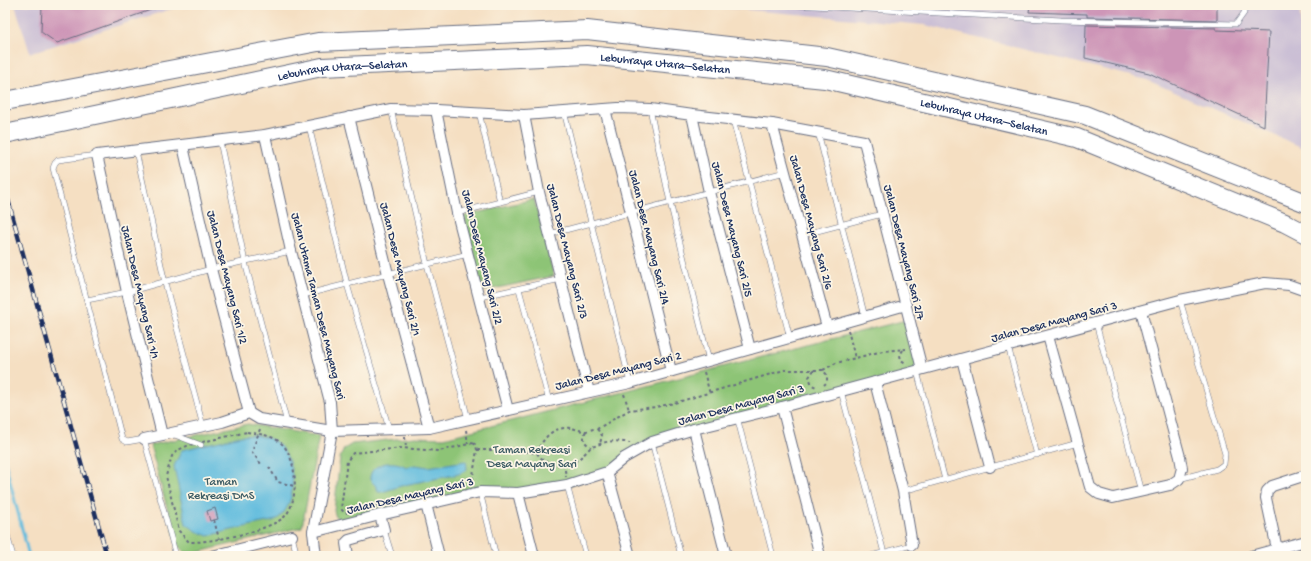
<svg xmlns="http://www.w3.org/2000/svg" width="1311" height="561" viewBox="0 0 1311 561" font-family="'Gochi Hand',sans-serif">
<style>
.industrial{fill:#cbbfd5}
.green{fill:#8dc476;stroke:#547a6a}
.water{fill:#60bcde;stroke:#3e769e}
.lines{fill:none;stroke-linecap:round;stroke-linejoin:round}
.stream{stroke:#60bcde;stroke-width:3}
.building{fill:#cd95b7}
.lane-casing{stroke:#676d81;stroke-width:6}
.street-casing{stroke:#676d81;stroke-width:12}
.highway-casing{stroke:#676d81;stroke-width:20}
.path{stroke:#676d81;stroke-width:2;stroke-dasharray:3 3;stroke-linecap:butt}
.lane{stroke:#fff;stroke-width:5}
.street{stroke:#fff;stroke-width:10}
.highway{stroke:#fff;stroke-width:18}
.rail-casing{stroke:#1b2f5e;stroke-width:4.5}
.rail{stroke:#fcf5e5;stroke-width:3;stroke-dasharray:9;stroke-linecap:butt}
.labels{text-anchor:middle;stroke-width:3.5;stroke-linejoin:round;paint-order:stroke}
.street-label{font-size:12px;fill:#1b2f5e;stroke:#fcf5e5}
.park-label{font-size:12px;fill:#3d5c65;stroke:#fcf5e5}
</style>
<rect width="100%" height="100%" fill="#fcf5e5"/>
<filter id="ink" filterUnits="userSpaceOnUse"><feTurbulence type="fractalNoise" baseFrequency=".025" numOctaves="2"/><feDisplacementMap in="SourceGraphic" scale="8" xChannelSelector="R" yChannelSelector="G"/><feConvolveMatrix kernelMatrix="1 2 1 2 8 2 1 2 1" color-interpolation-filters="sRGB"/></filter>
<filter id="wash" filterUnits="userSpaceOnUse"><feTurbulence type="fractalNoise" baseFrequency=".012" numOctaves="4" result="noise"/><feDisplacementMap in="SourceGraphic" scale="16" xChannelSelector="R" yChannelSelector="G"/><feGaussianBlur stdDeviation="0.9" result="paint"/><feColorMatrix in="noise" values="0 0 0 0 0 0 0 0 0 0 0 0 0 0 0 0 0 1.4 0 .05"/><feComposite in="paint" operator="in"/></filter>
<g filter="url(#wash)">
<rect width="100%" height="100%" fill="#f5dfc2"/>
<g class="industrial">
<polygon points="15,5 184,5 30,53"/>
<polygon points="691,5 1299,5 1306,87 1306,149 1147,80 925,25"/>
</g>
<g class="green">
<polygon points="534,199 554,276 483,291 464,216"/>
<polygon points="910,319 925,372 658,441 608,474 541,493 480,489 341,522 336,517 334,511 340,458 344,449 352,444 414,437 444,438"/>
<polygon points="248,424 319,436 302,527 194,553 184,552 177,544 150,445"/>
</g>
<g class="water">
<path d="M 255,435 C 263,437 272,438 278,444 C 296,460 299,504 277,519 C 274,521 267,522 262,523 C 244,527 226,531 208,536 L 198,532 L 186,524 L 174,466 L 182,450 L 241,436 Z"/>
<path d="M 466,461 L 467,469 L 459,474 L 404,485 L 382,492 L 378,492 L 377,487 L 370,480 C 369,462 395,459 406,467 L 415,465 L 428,467 Z"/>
</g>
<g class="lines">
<polyline class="stream" points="5,462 29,556"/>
</g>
<g id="blocks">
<g class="building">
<polygon points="42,5 161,5 162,6 57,43 41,32"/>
<polygon points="1030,5 1217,5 1217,20 1087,17 1087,14 1029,12"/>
<polygon points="1086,25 1216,28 1216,30 1269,32 1264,126 1149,73 1085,58"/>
<polygon points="215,508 218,519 210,521 207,511"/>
</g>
</g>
</g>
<g filter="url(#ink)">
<use href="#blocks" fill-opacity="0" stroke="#676d81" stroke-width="1"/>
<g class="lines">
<g class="lane-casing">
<g id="lane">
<polyline points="796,5 1061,20 1236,24 1244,13 1245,5"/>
<polyline points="391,109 427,264 468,419"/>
<polyline points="650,109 670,202 709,361"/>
<polyline points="564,111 630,383"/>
<polyline points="479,112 500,202"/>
<polyline points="733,120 790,338"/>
<polyline points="309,126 347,284 389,429"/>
<polyline points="818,132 865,317"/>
<polyline points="220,141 245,262 287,423"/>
<polyline points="136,151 165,283 203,426"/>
<polyline points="97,155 58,160 55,163 53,168 122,439 127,442 144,439 176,556"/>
<polyline points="457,213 539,192"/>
<polyline points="550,234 785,172"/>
<polyline points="802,235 882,214"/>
<polyline points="519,289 549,401"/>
<polyline points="303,295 468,254"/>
<polyline points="480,297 561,279"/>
<polyline points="87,300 127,292 211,269 291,251"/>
<polyline points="1096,323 1141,492"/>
<polyline points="1008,346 1037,455"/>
<polyline points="917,371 945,480"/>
<polyline points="841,391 884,553"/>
<polyline points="737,417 773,556"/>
<polyline points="172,434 201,445"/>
<polyline points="652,442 681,556"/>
<polyline points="1179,479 1217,469 1224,464 1225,454 1180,300"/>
<polyline points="567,485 586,556"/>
<polyline points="903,491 1078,443"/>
<polyline points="480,492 496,556"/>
<polyline points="5,528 13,556"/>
<polyline points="384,530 392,556"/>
<polyline points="292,536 297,556"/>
<polyline points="871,556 912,545"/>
</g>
</g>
<g class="street-casing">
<g id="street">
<polyline points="605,109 671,371"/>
<polyline points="436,110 457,213 508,410"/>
<polyline points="524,115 539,192 589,392"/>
<polyline points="692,115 709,192 750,349"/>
<polyline points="349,117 388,274 429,428"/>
<polyline points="772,124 827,327"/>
<polyline points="265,135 291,251 330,402 332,431 313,532 316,556"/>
<polyline points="183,146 211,269 249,413"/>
<polyline points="1048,336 1090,487 1099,494 1113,498 1170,485 1179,479 1182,468 1180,457 1141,311"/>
<polyline points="962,359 990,467"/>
<polyline points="875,382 903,491 912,545"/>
<polyline points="782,407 820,556"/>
<polyline points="694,429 726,556"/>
<polyline points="162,435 127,292 97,155 265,135 391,109 436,110 524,115 618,108 650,109 692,115 772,124 864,141 922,369"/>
<polyline points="144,439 222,422 249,413 259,419 332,431 429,428 630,383 906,305"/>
<polyline points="607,472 630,556"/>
<polyline points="518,493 534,556"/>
<polyline points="426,504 439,556"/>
<polyline points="313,532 380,515 480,492 518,493 567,485 607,472 624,458 652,442 694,429 782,407 1180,300 1265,283 1289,285 1306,291"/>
<polyline points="1277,549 1266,498 1267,491 1272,486 1306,475"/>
<polyline points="212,556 292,536"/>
<polyline points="348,556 346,543 349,540 384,530 380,515"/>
<polyline points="1251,556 1306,541"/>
</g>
</g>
<g class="highway-casing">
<g id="highway">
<polyline points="5,101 318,42 587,30 827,57 1085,115 1306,203"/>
<path id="s1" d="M 5,134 L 322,67 L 587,55 L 825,79 L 1077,138 L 1285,223 L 1306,234"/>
</g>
</g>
<g class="path">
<polyline points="848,330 855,358"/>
<polyline points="903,350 900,355 901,360 906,363"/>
<polyline points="814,370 809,377 812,385 816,387"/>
<polyline points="823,370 836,363 883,351 906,349"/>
<polyline points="704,372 710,394"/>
<polyline points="624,394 629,410"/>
<polyline points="260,429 252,452 261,464"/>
<polyline points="597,429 602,435 600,444"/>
<polyline points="466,430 468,444"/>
<path d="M 586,431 C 582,438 584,443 591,447"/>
<path d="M 247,432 C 260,434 272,435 281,443 C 298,458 300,504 283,518 C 267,531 210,543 189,542 L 179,531 L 166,476 L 172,456 L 178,450 L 189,445 Z"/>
<polyline points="405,437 406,448"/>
<polygon points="473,443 476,445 477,450 472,482 345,513 341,509 347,461 353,453 402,448 439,451"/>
<path d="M 477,450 L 511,450 L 537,453 C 546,467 563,467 577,460 C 582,457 587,451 591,447 C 596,446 596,445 600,444 C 609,440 621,441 630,443"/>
<path d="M 537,453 C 541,441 551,428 566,428 C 572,427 579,431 585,431 C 590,431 592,428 597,429 L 629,410 L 656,407 L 678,402 L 784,370 L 823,370 L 827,375 L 827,382 L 824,385"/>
<polyline points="564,464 566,477"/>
<polyline points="269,467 278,482 294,486"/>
<polyline points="214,520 219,539"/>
</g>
<use href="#lane" class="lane"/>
<use href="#street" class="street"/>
<use href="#highway" class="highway"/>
<g class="rail-casing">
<polyline id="rail" points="5,189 107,556"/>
</g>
<use href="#rail" class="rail"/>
</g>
</g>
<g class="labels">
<g class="street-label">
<text dy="4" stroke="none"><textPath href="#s1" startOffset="668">Lebuhraya Utara–Selatan</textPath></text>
<text dy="4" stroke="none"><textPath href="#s1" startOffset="344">Lebuhraya Utara–Selatan</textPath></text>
<text dy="4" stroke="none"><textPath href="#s1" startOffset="992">Lebuhraya Utara–Selatan</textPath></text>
<text transform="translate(812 222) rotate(75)" y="4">Jalan Desa Mayang Sari 2/6</text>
<text transform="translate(733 229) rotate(76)" y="4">Jalan Desa Mayang Sari 2/5</text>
<text transform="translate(650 237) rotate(76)" y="4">Jalan Desa Mayang Sari 2/4</text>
<text transform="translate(568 251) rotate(76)" y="4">Jalan Desa Mayang Sari 2/3</text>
<text transform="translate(905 252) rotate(76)" y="4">Jalan Desa Mayang Sari 2/7</text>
<text transform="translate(483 257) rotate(76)" y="4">Jalan Desa Mayang Sari 2/2</text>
<text transform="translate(401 269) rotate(76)" y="4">Jalan Desa Mayang Sari 2/1</text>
<text transform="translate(228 277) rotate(76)" y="4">Jalan Desa Mayang Sari 1/2</text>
<text transform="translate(141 292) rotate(77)" y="4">Jalan Desa Mayang Sari 1/1</text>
<text transform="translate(319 306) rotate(76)" y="4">Jalan Utama Taman Desa Mayang Sari</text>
<text transform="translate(1054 321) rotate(-15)" y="4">Jalan Desa Mayang Sari 3</text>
<text transform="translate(618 370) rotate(-14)" y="4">Jalan Desa Mayang Sari 2</text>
<text transform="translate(741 404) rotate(-15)" y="4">Jalan Desa Mayang Sari 3</text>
<text transform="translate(410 495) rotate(-13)" y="4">Jalan Desa Mayang Sari 3</text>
</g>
<g class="park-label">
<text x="532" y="453">Taman Rekreasi<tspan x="532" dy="14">Desa Mayang Sari</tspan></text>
<text x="221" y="485">Taman<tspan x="221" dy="14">Rekreasi DMS</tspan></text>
</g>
</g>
<rect width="1311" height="561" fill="none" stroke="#fcf5e5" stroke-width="20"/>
</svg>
